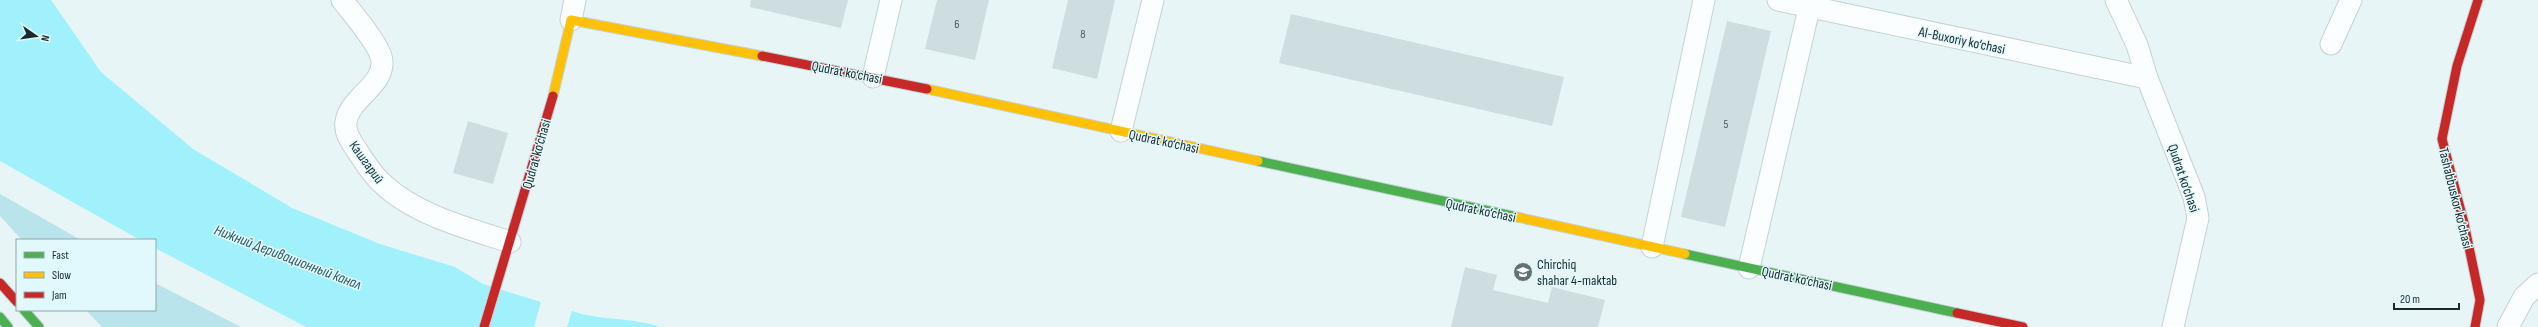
<svg xmlns="http://www.w3.org/2000/svg" width="2538" height="327" viewBox="0 0 2538 327" font-family="'Sofia Sans Condensed',sans-serif">
<style>
.green{fill:#b9e4eb}
.water{fill:#a1f1fc}
.building{fill:#cedee0}
.lines{fill:none;stroke-linecap:round;stroke-linejoin:round}
.street-casing{stroke:#c4d2d4;stroke-width:23}
.fast-casing{stroke:#c4d2d4;stroke-width:11}
.slow-casing{stroke:#c4d2d4;stroke-width:11}
.jam-casing{stroke:#c4d2d4;stroke-width:11}
.street{stroke:#fbfefe;stroke-width:21}
.fast{stroke:#4caf50;stroke-width:9}
.slow{stroke:#ffc107;stroke-width:9}
.jam{stroke:#c62828;stroke-width:9}
.labels{text-anchor:middle;stroke-width:3;stroke-linejoin:round;paint-order:stroke}
.number-label{font-size:12px;fill:#49595b}
.street-label{font-size:14px;fill:#1a2a2c;stroke:#e1f9fd}
.poi-label{font-size:14px;fill:#1a2a2c;stroke:#e1f9fd;text-anchor:start}
.water-label{font-size:15px;font-style:italic;fill:#2b5a61;stroke:#e1f9fd}
</style>
<rect width="100%" height="100%" fill="#e7f5f7"/>
<g class="green">
<polygon points="0,194 81,240 22,240 0,216"/>
<polygon points="155,283 241,327 102,327 86,310 155,310"/>
</g>
<g class="water">
<polygon points="0,0 51,0 101,72 193,149 292,208 380,244 455,267 483,284 541,302 534,327 306,327 155,248 155,240 140,240 0,161"/>
<path d="M 572,311 C 601,321 632,317 660,327 L 567,327 Z"/>
</g>
<g class="building">
<polygon points="751,0 848,0 841,28 750,7"/>
<polygon points="937,0 989,0 975,60 925,49"/>
<polygon points="1068,0 1115,0 1097,79 1052,68"/>
<polygon points="1291,14 1564,77 1552,126 1279,63"/>
<polygon points="1727,21 1771,31 1725,227 1681,217"/>
<polygon points="468,121 508,133 493,184 453,173"/>
<polygon points="1465,267 1497,275 1493,290 1548,303 1552,287 1605,300 1598,327 1451,327"/>
</g>
<g class="lines">
<g class="street-casing">
<g id="street">
<path d="M 342,0 C 352,13 381,46 382,61 C 384,86 349,98 346,122 C 344,133 352,143 358,152 C 366,164 373,176 384,185 C 416,215 470,229 510,242"/>
<polyline points="1778,0 2147,78"/>
<polyline points="2116,0 2137,45 2147,78 2194,197 2198,218 2173,327"/>
<polyline points="571,20 575,0"/>
<polyline points="2331,44 2351,0"/>
<polyline points="873,77 891,0"/>
<polyline points="1121,131 1153,0"/>
<polyline points="1652,247 1704,0"/>
<polyline points="1749,268 1811,0"/>
<polyline points="2508,327 2524,297 2538,284"/>
</g>
</g>
<g class="fast-casing">
<g id="fast">
<polyline points="1258,161 1517,217"/>
<polyline points="1685,254 1957,313"/>
<polyline points="24,310 39,327"/>
<polyline points="0,317 8,327"/>
</g>
</g>
<g class="slow-casing">
<g id="slow">
<polyline points="927,89 1258,161"/>
<polyline points="553,96 571,20 762,56"/>
<polyline points="1517,217 1685,254"/>
</g>
</g>
<g class="jam-casing">
<g id="jam">
<polyline points="762,56 927,89"/>
<polyline points="0,283 17,302"/>
<polyline points="1957,313 2023,327"/>
<polyline points="484,327 553,96"/>
<polyline points="2475,327 2480,300 2464,223 2442,139 2457,66 2478,0"/>
</g>
</g>
<use href="#street" class="street"/>
<use href="#fast" class="fast"/>
<use href="#slow" class="slow"/>
<use href="#jam" class="jam"/>
</g>
<defs>
<g id="school-disc" transform="scale(1)"><circle r="9.5" fill="#627173" stroke="#e1f9fd"/><path d="M0-5L7-2L0 1L-7-2ZM-4 1L0 2.5L4 1V4Q0 6-4 4Z" fill="#fff"/></g>
</defs>
<g fill-rule="evenodd">
<use href="#school-disc" x="1523" y="272"/>
</g>
<g class="labels">
<g class="number-label">
<text x="957" y="28">6</text>
<text x="1083" y="38">8</text>
<text x="1726" y="128">5</text>
</g>
<g class="street-label">
<text transform="translate(1962 40) rotate(12)" y="5">Al-Buxoriy ko‘chasi</text>
<text transform="translate(847 72) rotate(11)" y="5">Qudrat ko‘chasi</text>
<text transform="translate(1164 141) rotate(12)" y="5">Qudrat ko‘chasi</text>
<text transform="translate(536 154) rotate(-74)" y="5">Qudrat ko‘chasi</text>
<text transform="translate(367 162) rotate(54)" y="5">Кашгарий</text>
<text transform="translate(2184 178) rotate(71)" y="5">Qudrat ko‘chasi</text>
<text transform="translate(2456 198) rotate(76)" y="5">Tashabbuskor ko‘chasi</text>
<text transform="translate(1481 210) rotate(12)" y="5">Qudrat ko‘chasi</text>
<text transform="translate(1797 278) rotate(12)" y="5">Qudrat ko‘chasi</text>
</g>
<g class="poi-label">
<text x="1537" y="269">Chirchiq<tspan x="1537" dy="16">shahar 4-maktab</tspan></text>
</g>
<g class="water-label">
<text transform="translate(288 257) rotate(21)" y="5">Нижний Деривационный канал</text>
</g>
</g>
<rect x="16" y="239" width="140" height="72" fill="#e1f9fd" stroke="#91a6a9"/>
<rect x="24" y="252" width="20" height="6" fill="#4caf50" stroke="#91a6a9"/>
<text x="52" y="259" font-size="12" fill="#1a2a2c">Fast</text>
<rect x="24" y="272" width="20" height="6" fill="#ffc107" stroke="#91a6a9"/>
<text x="52" y="279" font-size="12" fill="#1a2a2c">Slow</text>
<rect x="24" y="292" width="20" height="6" fill="#c62828" stroke="#91a6a9"/>
<text x="52" y="299" font-size="12" fill="#1a2a2c">Jam</text>
<g transform="translate(36 36) rotate(103)" stroke="#e1f9fd" stroke-width="3" paint-order="stroke">
<path d="M0-3L7 15L0 10L-7 15Z" fill="#1a2a2c"/>
<text y="-6" font-size="11" font-weight="bold" text-anchor="middle" fill="#1a2a2c">N</text>
</g>
<path d="M2394 303v6h65v-6" fill="none" stroke="#1a2a2c" stroke-width="2"/>
<text x="2400" y="303" font-size="12" fill="#1a2a2c" stroke="#e1f9fd" stroke-width="3" paint-order="stroke">20 m</text>
</svg>
